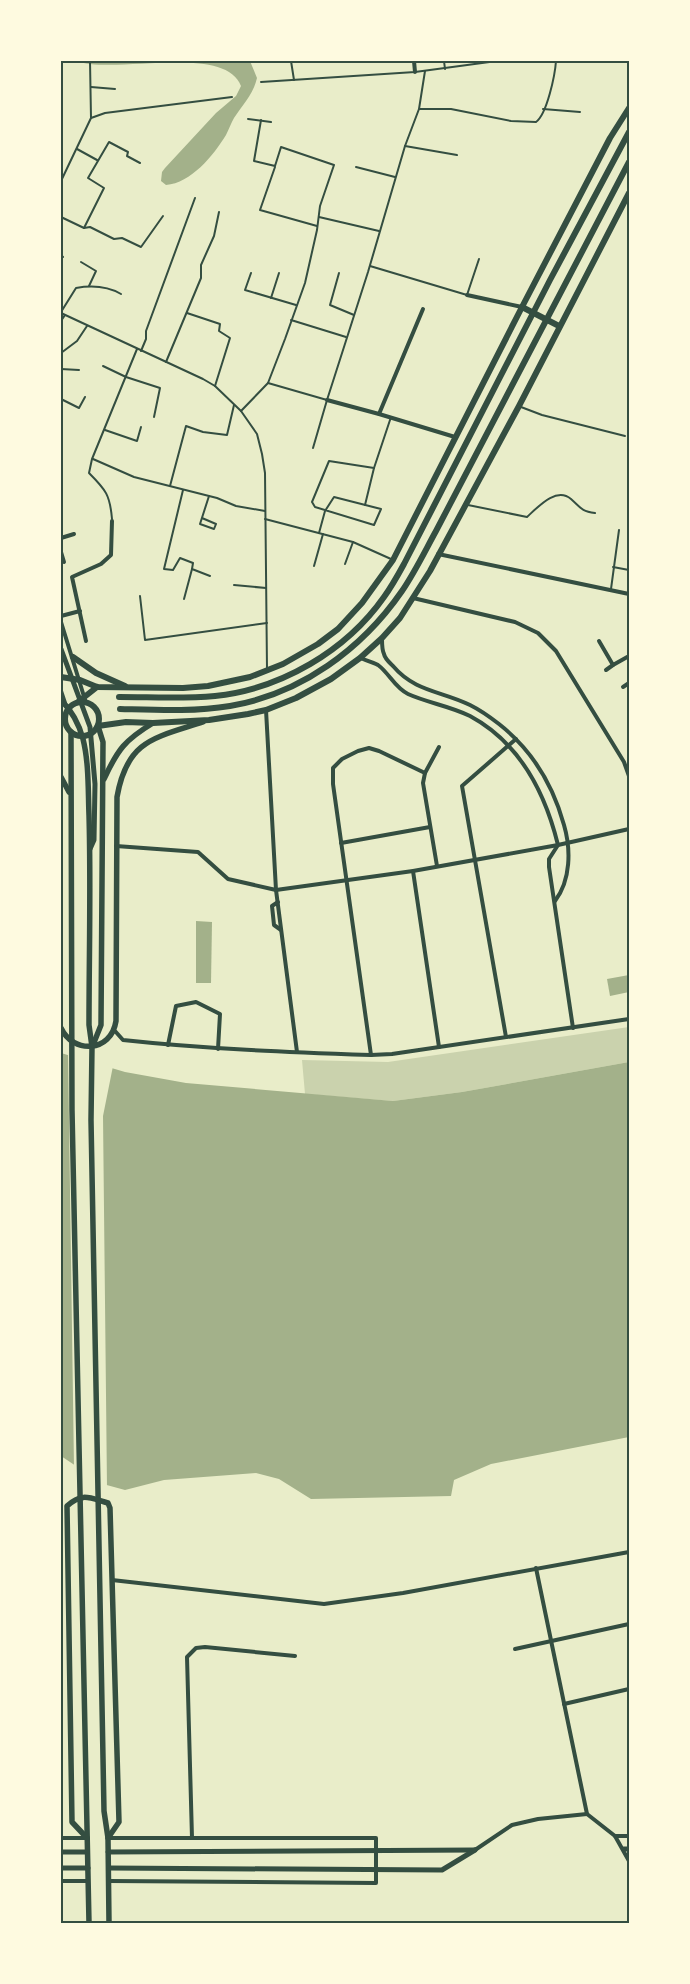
<svg xmlns="http://www.w3.org/2000/svg" width="690" height="1984" viewBox="0 0 690 1984" font-family="'Public Sans',sans-serif">
<style>
.green{fill:#cad2ad}
.water{fill:#a3b18a}
.pier{fill:#e9edc9}
.lines{fill:none;stroke-linecap:round;stroke-linejoin:round}
.service{stroke:#344e41;stroke-width:2}
.minor{stroke:#344e41;stroke-width:4}
.tertiary{stroke:#344e41;stroke-width:5}
.secondary{stroke:#344e41;stroke-width:5.5}
.primary{stroke:#344e41;stroke-width:6}
.neatline{fill:none;stroke:#344e41;stroke-width:2}
</style>
<rect width="100%" height="100%" fill="#e9edc9"/>
<polygon class="green" points="629,1027 629,1062 462,1092 393,1101 305,1094 302,1060 388,1062"/>
<g class="water">
<path d="M 76,61 L 250,61 L 257,78 C 253,95 243,104 234,118 C 231,123 229,129 226,135 C 213,156 191,183 166,185 L 161,181 L 162,172 L 165,168 L 216,113 L 236,96 L 241,86 C 225,43 114,75 76,61 Z"/>
<polygon points="196,921 212,922 211,983 196,983"/>
<polygon points="629,975 629,992 610,996 607,979"/>
<polygon points="61,1053 125,1072 186,1083 393,1101 462,1092 629,1062 629,1437 491,1464 454,1480 451,1496 311,1499 279,1479 256,1473 164,1480 125,1490 103,1484 61,1456"/>
</g>
<polygon class="pier" points="68,1052 113,1066 103,1116 107,1487 101,1486 74,1468"/>
<g class="lines">
<g class="service">
<polyline points="90,61 91,118"/>
<polyline points="291,61 294,80"/>
<polyline points="444,61 445,69"/>
<polyline points="261,82 415,72 497,61"/>
<polyline points="91,87 115,89"/>
<path d="M 419,109 L 451,109 L 511,121 L 536,122 C 547,114 555,75 556,61"/>
<polyline points="543,109 580,112"/>
<polyline points="248,119 271,122"/>
<polyline points="405,146 457,155"/>
<polyline points="77,149 97,160"/>
<polyline points="275,167 260,210 317,226"/>
<polyline points="356,167 395,177"/>
<polyline points="61,181 91,118 105,113 232,97"/>
<polyline points="61,217 84,228 90,227 114,239 122,238 141,247 163,216"/>
<polyline points="319,217 379,231"/>
<polyline points="84,228 104,188 88,178 109,142 128,152 127,156 140,163"/>
<polyline points="61,255 63,257"/>
<polyline points="81,262 96,271 89,286"/>
<polyline points="370,266 467,295 479,259"/>
<polyline points="251,273 245,290 296,305"/>
<polyline points="339,273 330,305 354,315"/>
<polyline points="271,298 279,273"/>
<path d="M 61,312 L 76,288 C 93,285 107,286 121,294"/>
<polyline points="61,313 203,379 215,386 241,411 257,434 262,454 265,473 267,669"/>
<polyline points="187,313 220,324 219,331 230,338 215,386"/>
<polyline points="291,320 346,337"/>
<polyline points="61,321 65,315"/>
<polyline points="141,351 146,339 146,331 195,198"/>
<polyline points="61,353 77,341 87,326"/>
<polyline points="166,362 201,278 201,265 214,236 219,212"/>
<polyline points="103,366 126,377 160,388 154,417"/>
<polyline points="61,369 79,370"/>
<polyline points="268,383 327,400 368,272 405,146 419,109 425,71"/>
<polyline points="61,399 79,408 85,397"/>
<polyline points="521,407 542,415 625,436"/>
<polyline points="241,411 268,383 285,339 305,283 317,230 320,206 334,165 281,147 275,166 254,161 261,120"/>
<polyline points="105,430 137,441 141,427"/>
<polyline points="313,448 327,400"/>
<polyline points="93,459 134,477 217,498 236,506 265,511"/>
<polyline points="170,486 186,426 203,432 227,435 234,405"/>
<polyline points="183,490 164,569 173,570 180,558 193,563 192,569 210,576"/>
<polyline points="365,505 374,468 391,417"/>
<path d="M 468,505 L 527,517 C 537,508 556,486 571,499 C 581,508 581,511 595,513"/>
<polyline points="202,518 216,524 214,529 200,524 209,496"/>
<path d="M 112,519 C 110,495 106,490 89,473 L 92,459 L 137,349"/>
<polyline points="265,519 353,542 391,559"/>
<polyline points="319,533 325,511 334,497 381,509 374,525 315,507 312,502 329,461 374,468"/>
<polyline points="345,564 353,542"/>
<polyline points="314,566 323,534"/>
<polyline points="613,567 629,570"/>
<polyline points="234,585 266,588"/>
<polyline points="611,589 619,530"/>
<polyline points="140,596 145,640 267,623"/>
<polyline points="184,599 192,569"/>
</g>
<g class="minor">
<polyline points="414,61 415,72"/>
<polyline points="467,295 522,307"/>
<polyline points="327,400 379,414 455,437"/>
<polyline points="379,414 423,309"/>
<polyline points="61,538 74,534"/>
<polyline points="61,552 64,562"/>
<polyline points="438,554 629,594"/>
<polyline points="413,598 515,622 538,633 556,651 624,762 629,776"/>
<polyline points="61,616 80,611"/>
<polyline points="61,622 86,703"/>
<path d="M 382,639 C 382,644 382,650 384,654 C 385,659 390,663 393,666 C 415,692 442,691 470,705 C 480,710 490,717 499,724 C 532,750 553,785 564,825 C 571,849 571,880 555,901"/>
<polyline points="86,641 72,577 101,564 111,555 112,521"/>
<polyline points="599,641 613,665 629,656"/>
<path d="M 360,658 C 365,660 373,662 378,665 C 389,673 395,688 408,694 C 428,703 450,706 470,716 C 520,743 545,792 558,845 L 549,859 L 549,867 L 573,1028"/>
<polyline points="606,670 613,665"/>
<polyline points="623,687 629,683"/>
<polyline points="61,691 65,703"/>
<polyline points="266,710 276,890 297,1052"/>
<polyline points="341,843 430,827"/>
<polyline points="116,846 198,852 228,879 276,890 413,871 558,845 629,829"/>
<polyline points="437,866 423,783 425,773 439,747"/>
<polyline points="413,871 439,1047"/>
<polyline points="278,902 272,906 274,925 281,930"/>
<path d="M 115,1031 L 123,1040 C 205,1049 288,1052 371,1055 L 392,1054 L 629,1019"/>
<polyline points="506,1037 462,786 516,739"/>
<polyline points="168,1045 176,1006 196,1002 220,1014 218,1049"/>
<polyline points="371,1055 333,784 333,768 342,759 358,751 369,748 379,751 425,773"/>
<polyline points="536,1568 587,1814 615,1836 629,1861"/>
<polyline points="112,1580 324,1604 403,1593 629,1552"/>
<polyline points="515,1649 629,1624"/>
<polyline points="564,1704 629,1689"/>
<polyline points="615,1836 629,1836"/>
<polyline points="61,1838 87,1838"/>
<polyline points="108,1838 376,1838 376,1883 109,1881"/>
<polyline points="192,1838 187,1657 196,1648 205,1647 295,1656"/>
<polyline points="475,1850 512,1825 538,1819 587,1814"/>
<polyline points="61,1881 88,1881"/>
</g>
<g class="tertiary">
<polyline points="61,649 90,727 95,784 94,840 90,849"/>
<polyline points="624,1849 629,1849"/>
<polyline points="61,1852 87,1852"/>
<polyline points="108,1852 475,1850"/>
<polyline points="61,1868 88,1868"/>
<polyline points="109,1868 442,1870 475,1850"/>
</g>
<g class="secondary">
<path d="M 61,700 C 72,711 79,724 83,739 C 89,763 88,790 89,815 C 91,885 89,955 89,1025 L 92,1047 L 91,1120 L 104,1811 L 108,1838 L 109,1923"/>
<polyline points="71,732 72,1110 89,1923"/>
<polyline points="61,777 69,792"/>
<path d="M 104,779 C 118,749 125,740 153,723"/>
<path d="M 61,1028 C 73,1054 111,1053 116,1021 L 117,797 C 127,740 154,738 203,722"/>
<polyline points="93,1045 101,1025 103,742 98,726"/>
<path d="M 87,1838 L 72,1822 L 67,1506 C 82,1492 90,1498 108,1503 L 110,1508 L 119,1822 L 108,1838"/>
</g>
<g class="primary">
<polyline points="522,307 559,326"/>
<polyline points="73,657 96,673 125,686"/>
<polyline points="61,677 80,680 97,687 183,688 208,686 250,677 283,664 318,644 338,629 362,603 393,560 522,307 610,138 629,108"/>
<path d="M 119,697 C 151,697 183,699 215,696 C 281,689 346,651 384,597 C 392,586 398,575 404,564 L 550,280 L 629,132"/>
<polyline points="78,702 97,687"/>
<circle cx="82" cy="719" r="17"/>
<path d="M 120,709 C 156,710 194,712 230,706 C 301,694 362,649 402,591 C 415,572 425,551 436,531 L 629,162"/>
<polyline points="98,726 126,722 153,723 209,720 248,714 266,710 296,698 331,679 360,658 382,638 400,618 430,571 519,406 629,193"/>
</g>
</g>
<rect width="690" height="1984" fill="none" stroke="#fefae0" stroke-width="125"/>
<rect x="62" y="62" width="566" height="1860" class="neatline"/>
</svg>
